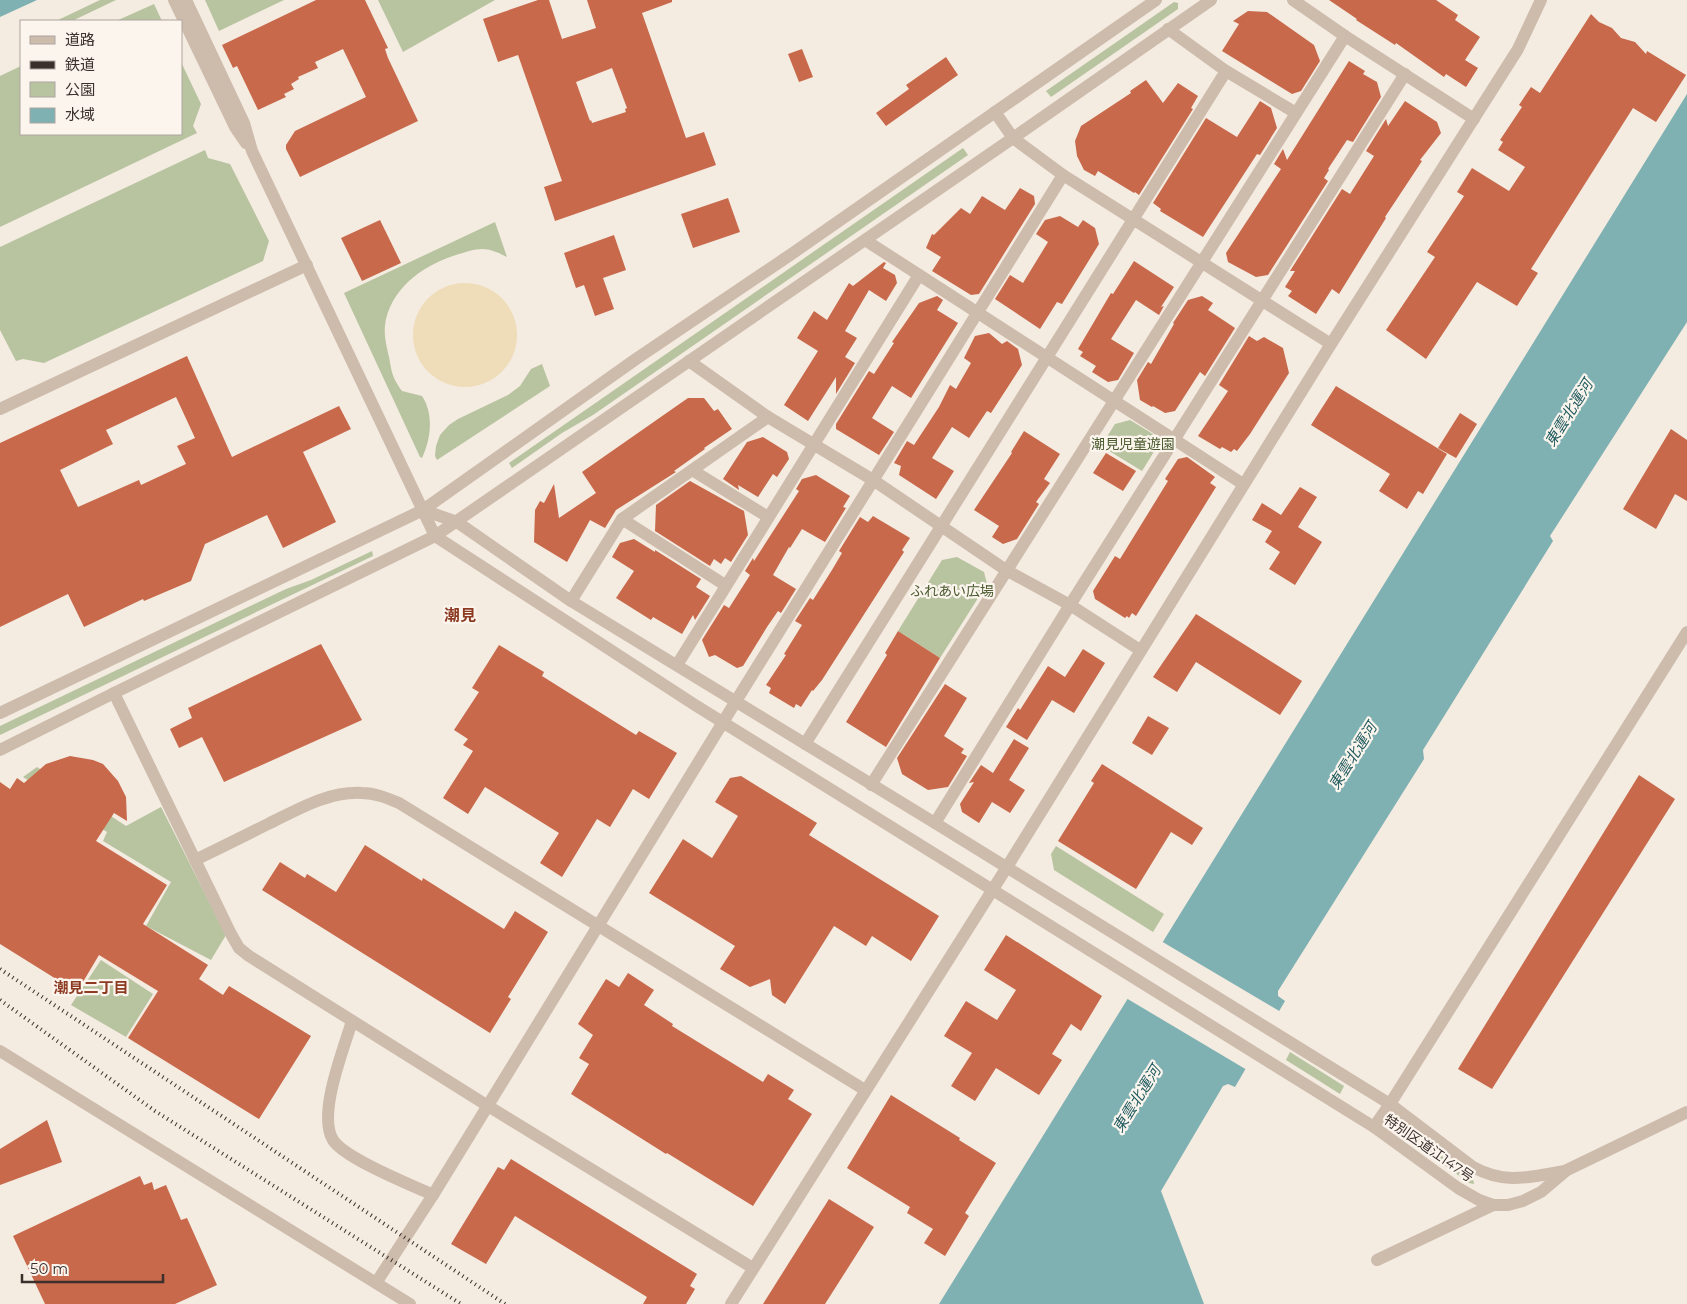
<svg xmlns="http://www.w3.org/2000/svg" width="1687" height="1304" viewBox="0 0 1687 1304" font-family="Montserrat,'Noto Sans JP',sans-serif">
<style>
.green{fill:#b8c4a0}
.sand{fill:#efdcb8}
.water{fill:#7fb0b2}
.pier{fill:#f4ebe1}
.building{fill:#c8694b;fill-rule:evenodd}
.lines{fill:none;stroke-linecap:round;stroke-linejoin:round}
.minor{stroke:#cdbbac;stroke-width:12}
.tertiary{stroke:#cdbbac;stroke-width:12}
.rail{stroke:#3b302b;stroke-width:4;stroke-dasharray:1 4;stroke-linecap:butt}
.labels{text-anchor:middle;stroke-width:4.5;stroke-linejoin:round;paint-order:stroke}
.park-label{font-size:14px;fill:#4a5a2e;stroke:#fbf5ee}
.street-label{font-size:14px;fill:#3b302b;stroke:#fbf5ee}
.water-label{font-size:15px;font-style:italic;fill:#1f5a5e;stroke:#fbf5ee}
.neighbourhood-label{font-size:15px;font-weight:bold;fill:#8c3b22;stroke:#fbf5ee}
.quarter-label{font-size:16px;font-weight:bold;fill:#8c3b22;stroke:#fbf5ee}
</style>
<rect width="100%" height="100%" fill="#f4ebe1"/>
<g class="green">
<polygon points="100,0 116,0 72,21 56,21"/>
<polygon points="205,0 284,0 219,31"/>
<polygon points="378,0 495,0 403,52"/>
<polygon points="1174,2 1178,3 1178,9 1051,97 1046,91"/>
<polygon points="154,4 162,21 116,21"/>
<polygon points="181,62 201,104 193,126 197,133 0,227 0,76 21,66 21,134 181,134"/>
<polygon points="963,148 968,155 593,415 562,433 512,468 509,463"/>
<polygon points="205,150 208,158 230,164 269,241 263,261 44,363 23,359 16,361 0,330 0,247"/>
<path d="M 495,222 L 507,257 C 499,253 491,249 482,249 C 474,249 466,252 459,254 C 426,264 395,284 386,319 C 383,334 386,343 389,357 C 392,373 392,377 402,391 L 422,396 C 434,414 431,439 422,458 L 420,457 L 344,293 Z"/>
<polygon points="542,364 550,386 437,460 435,456 436,446 440,435 449,425 458,419 508,395 520,386 531,369"/>
<polygon points="1130,420 1153,434 1155,450 1142,471 1101,446 1115,424"/>
<polygon points="372,551 373,556 0,735 0,726 286,589 311,580"/>
<polygon points="957,557 984,572 987,584 940,658 898,631 942,560"/>
<polygon points="37,767 126,826 161,807 226,935 211,960 146,926 171,882 103,841 107,832 23,777"/>
<polygon points="1056,846 1164,914 1153,932 1054,870 1051,854"/>
<polygon points="101,960 153,994 126,1037 71,1005"/>
<polygon points="1290,1052 1344,1086 1340,1094 1286,1060"/>
<polygon points="1413,1137 1416,1137 1473,1179 1474,1184 1469,1183 1413,1142 1411,1139"/>
</g>
<circle class="sand" cx="465" cy="335" r="52"/>
<g class="water">
<polygon points="0,0 37,0 0,17"/>
<polygon points="1687,94 1687,322 1550,536 1553,541 1423,750 1424,759 1278,991 1278,996 1285,1001 1235,1087 1228,1084 1223,1086 1161,1191 1204,1304 939,1304"/>
</g>
<polygon class="pier" points="1161,941 1281,1012 1247,1070 1126,998"/>
<g class="building">
<polygon points="316,0 365,0 388,48 385,49 388,58 418,121 300,177 286,149 286,145 295,131 366,97 343,49 315,62 318,68 298,77 299,79 291,84 294,89 284,94 286,97 258,110 237,66 233,68 222,45"/>
<path d="M 538,0 L 549,0 L 562,39 L 596,28 L 587,0 L 672,0 L 672,2 L 642,13 L 686,138 L 704,132 L 716,165 L 555,221 L 544,187 L 562,181 L 518,55 L 498,62 L 483,19 ZM 612,68 L 627,108 L 625,109 L 626,112 L 592,123 L 591,120 L 590,121 L 576,82 Z"/>
<polygon points="1329,0 1436,0 1458,15 1455,20 1480,37 1465,60 1478,68 1466,87 1446,74 1444,77 1396,43 1395,45 1356,20 1357,19"/>
<polygon points="1248,11 1267,12 1314,45 1320,61 1301,91 1292,94 1222,51 1239,24 1233,21"/>
<polygon points="1591,14 1599,22 1612,28 1621,38 1635,42 1646,54 1647,51 1686,75 1656,122 1633,108 1531,269 1538,273 1517,306 1477,282 1426,359 1386,330 1435,257 1427,252 1464,196 1457,192 1472,168 1509,191 1525,167 1498,150 1503,142 1500,140 1522,107 1519,105 1531,87 1540,93"/>
<polygon points="802,49 813,77 799,82 788,54"/>
<polygon points="946,57 958,75 886,126 876,113 909,89 906,85"/>
<polygon points="1349,61 1365,71 1363,74 1377,82 1381,97 1353,142 1347,140 1328,169 1329,170 1324,178 1328,181 1268,275 1256,277 1228,262 1226,253 1281,169 1274,164 1283,149 1287,160"/>
<polygon points="1146,80 1163,103 1178,83 1198,96 1191,108 1193,109 1139,195 1135,192 1134,193 1098,171 1095,176 1084,170 1077,156 1075,141 1081,126 1131,93 1130,91"/>
<polygon points="1260,101 1271,108 1277,128 1260,155 1257,154 1203,237 1160,211 1161,209 1153,203 1206,118 1237,137"/>
<polygon points="1405,101 1437,122 1441,133 1420,160 1422,161 1385,217 1386,218 1339,294 1332,289 1316,314 1288,296 1292,291 1285,287 1295,271 1290,271 1342,189 1350,194 1374,156 1366,151 1386,119 1388,126"/>
<polygon points="1020,188 1034,196 1035,204 979,294 971,295 932,271 941,257 926,248 932,234 934,235 961,208 970,214 982,196 1005,210"/>
<polygon points="728,198 740,232 693,248 681,214"/>
<polygon points="1060,216 1078,227 1083,220 1095,228 1099,244 1062,304 1057,302 1040,329 995,299 1010,275 1023,283 1048,242 1036,234 1045,220"/>
<polygon points="380,220 401,263 362,281 341,238"/>
<polygon points="614,235 626,270 603,278 614,309 595,316 584,285 576,288 564,253"/>
<polygon points="1134,261 1174,287 1161,307 1164,306 1159,315 1136,300 1111,339 1134,353 1118,380 1108,382 1092,372 1096,366 1080,356 1083,352 1078,349 1111,293 1113,294"/>
<polygon points="884,262 886,263 883,268 895,275 897,283 886,301 869,290 845,331 857,338 845,357 855,363 836,394 836,377 808,421 784,405 818,351 797,338 814,311 827,320 849,283 853,286"/>
<polygon points="937,296 943,300 937,310 958,323 911,398 892,386 872,418 894,432 879,455 836,429 836,424 869,371 874,374 894,343 892,342 919,303"/>
<polygon points="1202,296 1213,303 1208,310 1235,328 1205,376 1200,372 1175,411 1165,413 1153,406 1152,407 1140,400 1137,380 1148,362 1151,364 1174,324 1173,323 1188,300"/>
<polygon points="989,333 1002,344 1007,341 1018,349 1022,365 991,413 987,411 969,438 952,427 932,458 954,471 936,499 899,475 901,466 894,463 907,441 914,445 939,407 950,385 956,389 971,363 964,358 975,336"/>
<polygon points="1249,336 1257,341 1264,337 1283,348 1289,373 1250,434 1237,451 1234,449 1231,452 1222,447 1220,449 1198,436 1228,391 1219,385"/>
<path d="M 187,356 L 232,457 L 339,406 L 351,429 L 303,452 L 336,522 L 283,548 L 267,515 L 205,544 L 191,581 L 144,601 L 143,599 L 84,627 L 68,594 L 0,627 L 0,443 ZM 176,397 L 195,438 L 177,446 L 186,464 L 141,485 L 139,480 L 78,507 L 60,470 L 113,444 L 106,430 Z"/>
<polygon points="1336,386 1447,454 1423,494 1418,491 1407,509 1379,491 1390,474 1311,425"/>
<polygon points="688,398 704,398 714,411 718,409 732,429 704,448 705,449 674,471 676,472 616,510 605,528 590,520 567,562 534,542 535,510 540,501 544,503 554,484 559,518 596,493 582,472"/>
<polygon points="1460,413 1477,424 1456,458 1438,448"/>
<polygon points="1671,429 1687,440 1687,501 1675,494 1656,529 1623,509"/>
<polygon points="1024,431 1060,454 1044,479 1050,483 1036,502 1039,504 1017,539 1003,544 992,537 999,526 974,510 1012,453 1011,452"/>
<polygon points="763,437 787,452 789,459 777,477 773,474 758,497 738,485 739,490 723,479 747,442"/>
<polygon points="1106,453 1136,471 1123,491 1093,473"/>
<polygon points="1187,457 1215,477 1210,483 1216,487 1136,616 1132,613 1129,618 1127,616 1125,618 1095,599 1093,591 1115,556 1120,559 1168,481 1165,479 1178,459"/>
<polygon points="816,475 850,496 843,507 846,508 825,542 802,529 790,548 789,547 773,575 796,589 781,613 778,611 767,627 743,666 737,668 715,655 709,657 702,640 724,605 729,608 750,575 745,571 753,558 754,561 799,491 796,489 802,479"/>
<polygon points="690,481 744,511 748,535 731,562 725,558 721,564 714,559 710,566 655,531 656,505"/>
<polygon points="1300,487 1317,497 1298,527 1322,542 1295,585 1269,569 1280,552 1265,542 1272,531 1252,520 1262,503 1281,515"/>
<polygon points="873,516 910,538 902,550 904,552 822,680 813,691 812,690 801,707 796,704 794,708 769,693 771,688 766,685 786,655 784,654 802,625 795,621 810,598 813,600 832,570 842,553 839,551 860,517 868,522"/>
<polygon points="634,539 655,552 655,550 701,579 696,587 710,596 695,620 693,615 682,634 653,617 651,620 616,598 634,571 612,557 620,543"/>
<polygon points="1196,614 1302,681 1280,715 1196,662 1177,692 1153,677"/>
<polygon points="898,631 940,658 886,747 846,722 887,655 885,653"/>
<polygon points="321,644 362,720 224,782 202,737 179,748 170,729 192,718 188,708"/>
<polygon points="499,645 544,672 542,676 636,735 639,731 677,753 649,799 633,789 610,827 597,819 562,877 540,863 559,833 485,787 468,814 443,798 473,751 463,745 468,739 454,730 479,692 472,688"/>
<polygon points="1083,649 1105,663 1074,713 1052,700 1027,740 1006,727 1018,708 1020,710 1048,666 1065,677"/>
<polygon points="945,684 967,698 944,736 964,749 961,753 967,756 948,787 928,790 902,774 897,758"/>
<polygon points="1148,716 1169,728 1152,755 1132,743"/>
<polygon points="1014,739 1029,748 1009,780 1025,790 1010,813 992,802 979,823 962,812 960,804 974,782 969,783 981,765 993,773"/>
<polygon points="70,756 93,760 103,764 118,781 126,797 127,821 114,813 96,841 167,885 143,924 208,965 199,979 223,995 229,986 311,1036 259,1119 128,1038 158,991 99,955 77,992 0,944 0,782 10,789 17,778 24,783 46,764"/>
<polygon points="1102,764 1203,828 1192,845 1171,832 1136,889 1058,841 1094,783 1091,781"/>
<polygon points="1639,775 1675,799 1492,1089 1458,1069"/>
<polygon points="741,776 817,823 809,835 939,916 911,961 872,936 866,946 834,926 785,1004 772,995 770,979 750,987 720,969 735,946 649,893 683,839 712,858 738,816 715,802 730,778"/>
<polygon points="365,845 422,881 423,878 504,929 515,911 548,932 508,997 511,999 490,1033 262,890 280,862 305,878 307,874 336,892"/>
<polygon points="1006,935 1102,996 1081,1031 1071,1024 1052,1054 1062,1060 1039,1095 996,1068 975,1101 951,1086 972,1053 944,1036 966,1001 997,1020 1016,990 984,970"/>
<polygon points="628,973 654,990 644,1005 673,1024 672,1026 763,1082 768,1074 794,1090 788,1099 812,1114 753,1206 667,1153 666,1154 571,1094 589,1064 579,1058 593,1035 578,1024 606,979 619,987"/>
<polygon points="891,1095 960,1138 959,1140 996,1163 965,1213 969,1216 945,1256 924,1243 933,1229 907,1213 910,1207 847,1168"/>
<polygon points="47,1120 62,1162 0,1185 0,1149"/>
<polygon points="511,1159 697,1274 690,1286 695,1289 686,1304 643,1304 647,1297 515,1216 486,1264 451,1244 498,1167 504,1170"/>
<polygon points="140,1176 144,1185 152,1182 154,1190 166,1185 181,1220 187,1218 217,1285 175,1304 45,1304 13,1236"/>
<polygon points="829,1199 874,1227 825,1304 763,1304"/>
</g>
<g class="lines">
<g class="minor">
<polyline points="1293,0 1345,36 1474,119"/>
<polyline points="1168,29 1226,71 1296,113"/>
<polyline points="995,112 1013,138 1063,175 1331,344"/>
<polyline points="865,240 1243,484"/>
<polyline points="689,361 768,417 873,480 1006,570 1070,605 1140,650"/>
<polyline points="692,470 768,517"/>
<polyline points="622,519 725,585"/>
<polyline points="571,601 622,519 768,417"/>
<polyline points="677,665 919,275"/>
<polyline points="736,701 1063,175"/>
<polyline points="805,744 1226,71"/>
<polyline points="871,785 1345,36"/>
<polyline points="935,823 1070,605 1405,74"/>
<polyline points="1377,1260 1493,1205"/>
</g>
<g class="tertiary">
<polyline points="174,0 235,127 246,143"/>
<polyline points="186,0 244,123 252,151 435,536 695,705 1374,1127 1458,1188 1479,1200 1493,1205 1508,1205 1523,1201 1541,1192 1567,1170 1687,1112"/>
<polyline points="0,409 307,265"/>
<path d="M 423,510 L 457,522 L 571,601 L 935,823 L 1390,1104 L 1473,1167 C 1506,1185 1529,1177 1565,1171"/>
<polyline points="114,693 231,934 239,948 249,956 488,1106 753,1268"/>
<polyline points="0,713 423,510 636,359 793,253 1156,0"/>
<polyline points="0,750 114,693 435,536 1013,138 1211,0"/>
<path d="M 195,860 C 220,848 244,836 268,824 C 297,810 328,791 362,793 C 375,793 387,798 399,803 L 865,1090"/>
<path d="M 352,1021 C 344,1049 317,1114 333,1140 C 344,1158 411,1185 433,1195"/>
<polyline points="0,1051 410,1304"/>
<polyline points="1374,1127 1390,1104 1687,632"/>
<polyline points="376,1283 433,1195 736,701"/>
<polyline points="731,1304 1007,867 1331,344 1518,49 1541,0"/>
</g>
<g class="rail">
<polyline points="0,969 505,1304"/>
<polyline points="0,1000 155,1111 461,1304"/>
</g>
</g>
<g class="labels">
<g class="park-label">
<text x="1133" y="449">潮見児童遊園</text>
<text x="952" y="596">ふれあい広場</text>
</g>
<g class="street-label">
<text transform="translate(1429 1148) rotate(35)" y="5">特別区道江147号</text>
</g>
<g class="water-label">
<text transform="translate(1569 413) rotate(-58)" y="5">東雲北運河</text>
<text transform="translate(1353 756) rotate(-58)" y="5">東雲北運河</text>
<text transform="translate(1137 1099) rotate(-58)" y="5">東雲北運河</text>
</g>
<g class="neighbourhood-label">
<text x="91" y="993">潮見二丁目</text>
</g>
<g class="quarter-label">
<text x="460" y="621">潮見</text>
</g>
</g>
<rect x="20" y="20" width="162" height="115" fill="#fbf5ee" stroke="#aea6a0"/>
<rect x="30" y="36" width="25" height="8" fill="#cdbbac" stroke="#aea6a0"/>
<text x="65" y="45" font-size="15" fill="#3b302b">道路</text>
<rect x="30" y="61" width="25" height="8" fill="#3b302b" stroke="#aea6a0"/>
<text x="65" y="70" font-size="15" fill="#3b302b">鉄道</text>
<rect x="30" y="82" width="25" height="15" fill="#b8c4a0" stroke="#aea6a0"/>
<text x="65" y="95" font-size="15" fill="#3b302b">公園</text>
<rect x="30" y="108" width="25" height="15" fill="#7fb0b2" stroke="#aea6a0"/>
<text x="65" y="120" font-size="15" fill="#3b302b">水域</text>
<path d="M22 1274v8h141v-8" fill="none" stroke="#3b302b" stroke-width="2.5"/>
<text x="30" y="1274" font-size="15" fill="#3b302b" stroke="#fbf5ee" stroke-width="4" paint-order="stroke">50 m</text>
</svg>
